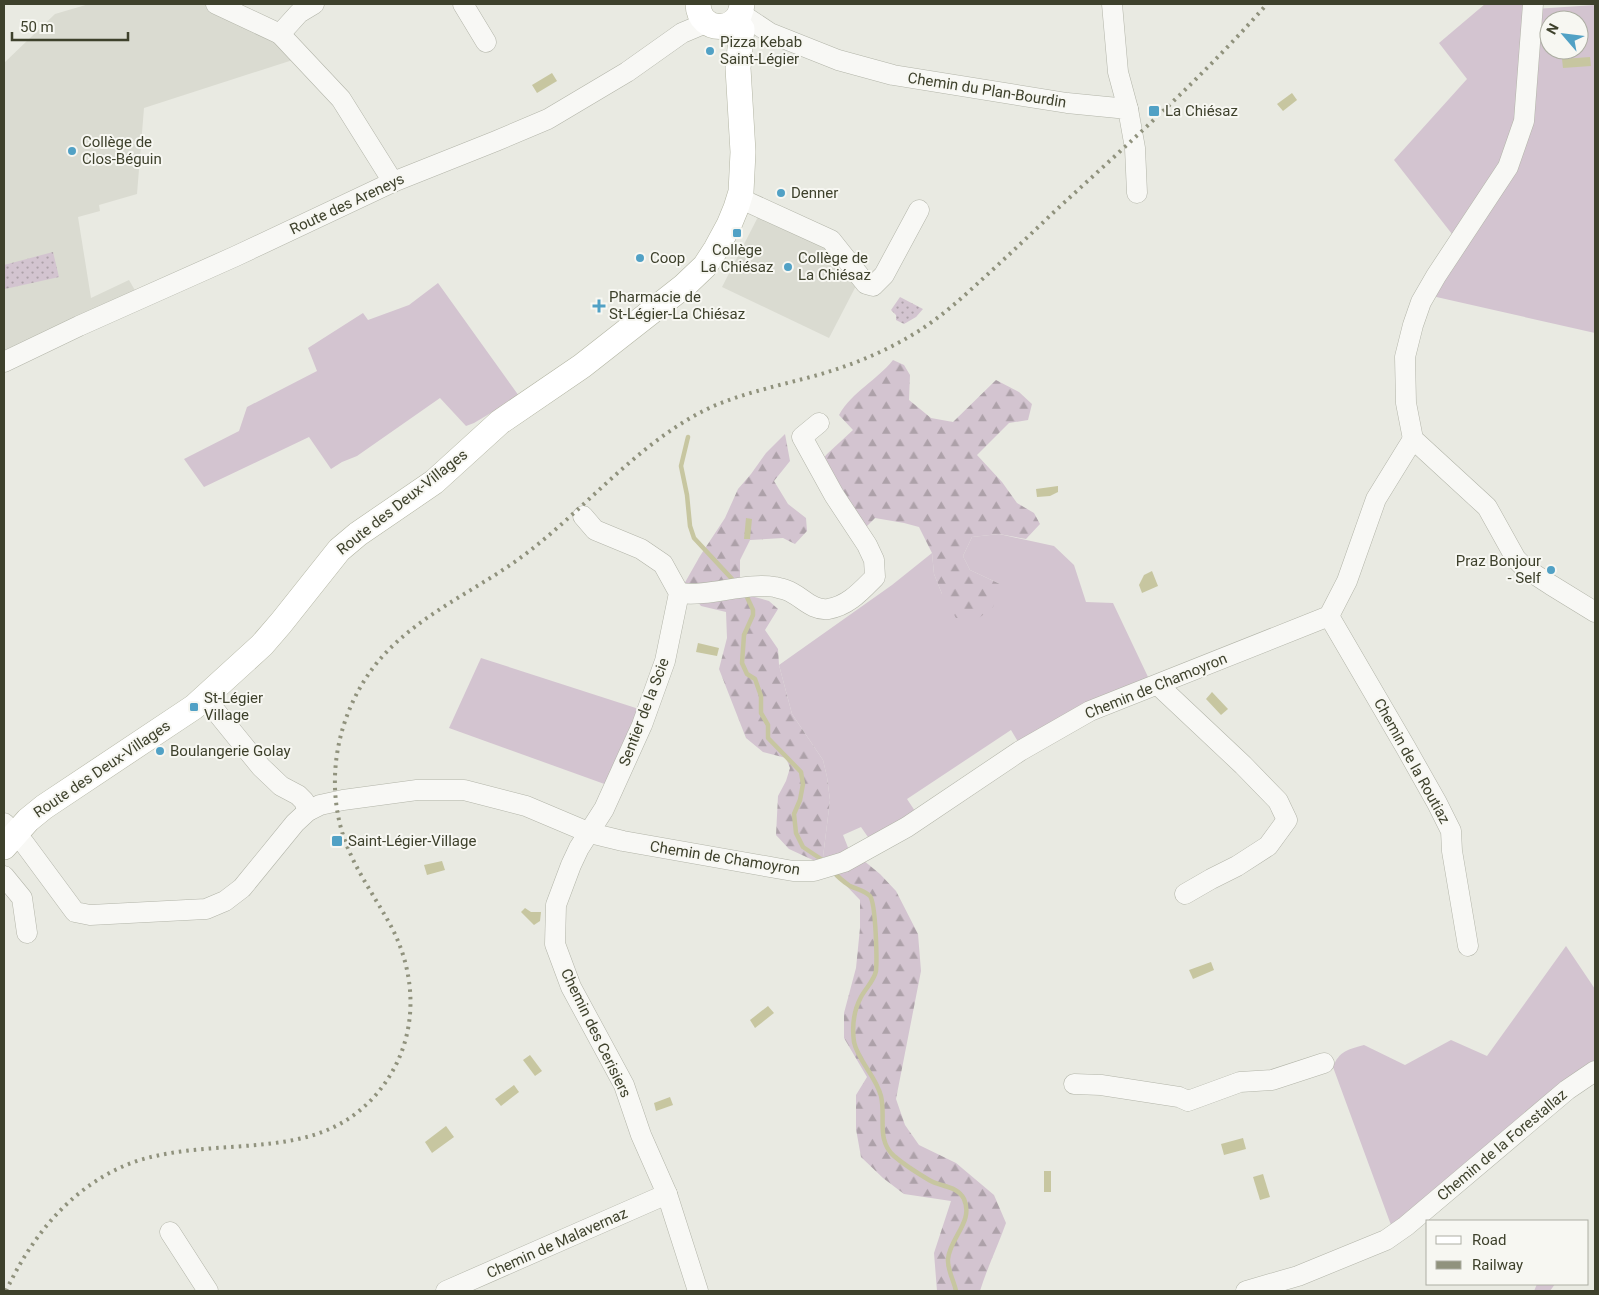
<svg xmlns="http://www.w3.org/2000/svg" width="1599" height="1295" viewBox="0 0 1599 1295" font-family="Roboto,sans-serif">
<style>
.built{fill:#dadbd1}
.grass{fill:#d3c4d0;fill-rule:evenodd}
.forest{fill:url(#forest-firs)}
.park{fill:url(#park-dots)}
.water{fill:#c7c6a0}
.lines{fill:none;stroke-linecap:round;stroke-linejoin:round}
.stream{stroke:#c7c6a0;stroke-width:4.5}
.minor-casing{stroke:#b2b4a8;stroke-width:21}
.major-casing{stroke:#b3b5a3;stroke-width:26}
.minor{stroke:#f8f8f5;stroke-width:20}
.major{stroke:#fff;stroke-width:25}
.rail{stroke:#90927d;stroke-width:4;stroke-dasharray:2.5 5;stroke-linecap:butt}
.poi-dot{fill:#51a1c5;stroke:#f7f7f2;stroke-width:2}
.labels{text-anchor:middle;stroke-width:4;stroke-linejoin:round;paint-order:stroke}
.poi-label{font-size:15px;fill:#3e412c;stroke:#f7f7f2;text-anchor:start}
.street-label{font-size:15px;fill:#3e412c;stroke:#f7f7f2}
</style>
<defs>
<pattern id="forest-firs" width="22" height="20" patternUnits="userSpaceOnUse" patternTransform="scale(1.25)"><rect width="22" height="20" fill="#d3c4d0"/><path d="M5 1l3.5 6h-7zM16 11l3.5 6h-7z" fill="#ada1a9"/></pattern>
<pattern id="park-dots" width="8" height="8" patternUnits="userSpaceOnUse" patternTransform="scale(1.25)"><rect width="8" height="8" fill="#d3c4d0"/><path d="M2 2h.1M6 6h.1" fill="none" stroke="#ada1a9" stroke-width="1.8" stroke-linecap="round"/></pattern>
</defs>
<rect width="100%" height="100%" fill="#e9eae2"/>
<g class="built">
<polygon points="89,4 208,4 302,57 144,108 137,194 99,205 100,211 78,217 91,298 129,280 136,292 4,361 4,63 55,14"/>
<polygon points="759,215 831,250 857,284 829,338 722,287"/>
</g>
<g class="grass">
<path d="M 1485,4 L 1534,4 L 1534,9 L 1595,5 L 1595,333 L 1432,296 L 1452,234 L 1394,160 L 1467,79 L 1439,43 ZM 1549,20 L 1579,20 L 1579,50 L 1549,50 Z"/>
<polygon points="438,283 519,396 474,423 466,426 440,398 357,456 342,462 331,469 309,437 204,487 184,459 239,431 247,407 317,371 308,348 363,313 368,320 409,305"/>
<polygon points="999,534 1054,546 1074,565 1086,602 1113,603 1149,679 1020,745 1011,730 907,799 917,814 897,827 884,828 870,840 861,827 843,835 849,850 830,862 823,857 830,800 827,777 823,760 792,714 779,665 892,585 932,553 934,574 942,594 1000,584 970,570 963,556 972,537"/>
<polygon points="481,658 642,710 610,786 449,728"/>
<path d="M 1566,946 L 1595,989 L 1595,1066 L 1399,1224 L 1391,1225 L 1333,1067 C 1339,1051 1349,1049 1364,1045 L 1405,1065 L 1451,1040 L 1487,1056 Z"/>
</g>
<g class="forest">
<path d="M 893,360 L 904,365 L 910,375 L 909,400 L 931,418 L 953,422 L 996,380 L 1019,392 L 1032,404 L 1028,420 L 1009,423 L 977,455 L 1002,482 L 1017,503 L 1034,513 L 1040,524 L 1026,539 L 999,534 L 972,537 L 963,556 L 970,570 L 1000,584 L 993,607 L 979,618 L 956,618 L 942,594 L 934,574 L 932,553 L 919,527 L 904,523 L 875,518 L 860,533 L 817,466 L 827,454 L 853,430 L 839,415 C 852,392 877,380 893,360 Z"/>
<polygon points="785,434 790,461 774,481 788,504 806,518 807,531 795,544 783,538 750,540 740,560 740,589 751,596 769,601 778,609 765,630 778,649 779,665 792,714 823,760 827,777 830,800 823,857 815,861 789,849 776,835 778,796 786,781 790,768 786,758 763,752 746,738 719,669 727,638 726,612 701,606 692,595 679,593 700,556 725,518 738,489 751,474 766,453"/>
<path d="M 863,860 L 880,874 L 896,891 L 918,934 L 921,971 L 896,1099 L 905,1125 L 919,1145 L 956,1163 L 994,1195 L 1006,1223 C 998,1246 987,1268 980,1291 L 937,1291 L 934,1253 L 951,1201 L 904,1194 L 883,1178 L 861,1157 L 856,1129 L 856,1095 L 867,1077 L 844,1038 L 844,1013 L 856,968 L 860,928 L 860,900 L 834,873 Z"/>
<polygon points="1537,1284 1555,1284 1550,1291 1534,1291"/>
</g>
<g class="park">
<polygon points="53,252 59,277 5,289 4,265"/>
<polygon points="900,297 923,309 916,317 904,324 896,320 896,315 891,310"/>
</g>
<g class="water">
<polygon points="1590,57 1591,66 1563,68 1562,59"/>
<polygon points="552,73 557,81 537,93 532,85"/>
<polygon points="1292,93 1297,100 1283,111 1277,104"/>
<polygon points="1058,486 1058,492 1050,496 1037,497 1036,489"/>
<polygon points="746,518 752,519 750,539 744,539"/>
<polygon points="1152,571 1158,586 1142,593 1139,585 1144,575"/>
<polygon points="698,643 719,648 717,656 696,652"/>
<polygon points="1212,692 1228,709 1221,715 1206,699"/>
<polygon points="442,861 445,870 427,875 424,865"/>
<polygon points="525,908 531,912 541,912 540,921 534,925 521,912"/>
<polygon points="1211,962 1214,970 1193,979 1189,970"/>
<polygon points="768,1006 774,1013 755,1028 750,1020"/>
<polygon points="530,1055 542,1071 535,1076 523,1060"/>
<polygon points="514,1085 519,1092 501,1106 495,1099"/>
<polygon points="670,1097 673,1105 656,1111 654,1103"/>
<polygon points="446,1126 454,1137 432,1153 425,1142"/>
<polygon points="1243,1138 1246,1149 1224,1155 1221,1144"/>
<rect x="1044" y="1171" width="7" height="21"/>
<polygon points="1263,1174 1270,1197 1260,1200 1253,1177"/>
</g>
<g class="lines">
<g class="stream">
<polyline points="688,437 681,466 687,495 690,526 694,538 733,580"/>
<polyline points="747,597 753,610 753,615 744,635 742,663 747,674 755,679 761,696 761,713 768,725 768,738 801,772 803,784 800,800 794,814 796,833 803,847 824,861"/>
<path d="M 833,871 C 837,876 844,882 850,886 C 856,889 865,891 870,896 C 876,904 877,960 876,971 C 874,981 865,989 861,997 C 854,1010 852,1027 854,1042 C 858,1061 876,1076 881,1096 C 886,1117 876,1140 894,1156 C 902,1163 919,1174 929,1180 C 940,1187 957,1185 964,1199 C 974,1222 950,1237 948,1259 C 947,1269 954,1281 956,1291"/>
</g>
<g class="minor-casing">
<g id="minor">
<polyline points="216,4 280,34 341,99 393,182"/>
<polyline points="463,4 486,42"/>
<polyline points="1112,4 1118,72 1128,109"/>
<polyline points="1533,4 1524,121 1508,167 1436,276 1421,302 1413,325 1405,357 1406,403 1413,439 1487,507 1516,559 1525,568 1551,585 1595,612"/>
<polyline points="740,13 770,33 838,60 893,75 1067,103 1128,109 1135,148 1137,193"/>
<polyline points="280,34 299,13 314,4"/>
<polyline points="739,198 831,240 866,284 873,286 884,275 919,210"/>
<polyline points="4,362 79,326 236,256 393,182 496,141 548,119 627,72 682,33 701,25 709,24"/>
<polyline points="583,516 595,530 641,549 663,564 679,593 665,661 642,725 604,809 579,848 571,865 556,905 555,944 571,987 624,1085 641,1135 667,1194 698,1291"/>
<path d="M 679,593 C 711,597 744,582 775,587 C 779,588 783,589 786,590 C 801,595 811,611 828,609 C 848,606 861,591 875,577 L 874,560 L 867,545 L 834,495 L 802,437 L 819,423"/>
<polyline points="1329,616 1406,748 1437,803 1451,831 1452,851 1468,946"/>
<polyline points="1158,685 1243,765 1278,801 1287,820 1268,846 1237,866 1211,879 1185,894"/>
<polyline points="205,698 261,767 281,786 298,795 304,801 308,811"/>
<polyline points="4,823 24,843 75,912 90,915 206,909 225,901 242,888 295,823 308,811 320,805 343,800 417,790 464,790 526,806 590,833 623,841 793,871 814,871 844,862 907,827 1020,751 1090,711 1329,616 1347,581 1376,499 1413,439"/>
<polyline points="4,876 22,898 27,933"/>
<polyline points="1074,1084 1101,1085 1179,1097 1188,1101 1240,1082 1272,1080 1324,1063"/>
<polyline points="170,1232 208,1291"/>
<polyline points="446,1291 667,1194"/>
<polyline points="1246,1291 1298,1276 1386,1240 1406,1226 1567,1090 1595,1071"/>
</g>
</g>
<g class="major-casing">
<g id="major">
<path d="M 698,4 C 699,34 740,34 742,4"/>
<polyline points="4,847 28,820 44,807 194,707 262,645 281,623 339,550 358,534 434,482 500,422 582,366 684,286 705,266 716,249 729,225 736,208 741,192 743,152 738,68 742,29 735,21"/>
</g>
</g>
<use href="#minor" class="minor"/>
<use href="#major" class="major"/>
<path class="rail" d="M 6,1291 C 33,1233 77,1180 140,1160 C 170,1151 201,1149 231,1147 C 285,1143 333,1140 372,1099 C 417,1051 421,985 392,928 C 376,898 355,870 344,838 C 324,779 338,712 376,664 C 417,613 482,589 532,549 C 592,502 645,436 716,405 C 748,392 781,385 814,376 C 850,366 885,352 917,332 C 943,316 966,294 988,274 C 1011,253 1033,232 1055,211 C 1128,144 1202,78 1267,4"/>
</g>
<g class="poi-dot">
<circle cx="710" cy="51" r="5"/>
<rect x="1148" y="105" width="12" height="12" rx="2.5"/>
<circle cx="72" cy="151" r="5"/>
<circle cx="781" cy="193" r="5"/>
<rect x="732" y="228" width="10" height="10" rx="2.5"/>
<circle cx="640" cy="258" r="5"/>
<circle cx="788" cy="267" r="5"/>
<path d="M596.5 298.5h5v5h5v5h-5v5h-5v-5h-5v-5h5z"/>
<circle cx="1551" cy="570" r="5"/>
<rect x="189" y="702" width="10" height="10" rx="2.5"/>
<circle cx="160" cy="751" r="5"/>
<rect x="331" y="835" width="12" height="12" rx="2.5"/>
</g>
<g class="labels">
<g class="poi-label">
<text x="720" y="47">Pizza Kebab<tspan x="720" dy="17">Saint-Légier</tspan></text>
<text x="1165" y="116">La Chiésaz</text>
<text x="82" y="147">Collège de<tspan x="82" dy="17">Clos-Béguin</tspan></text>
<text x="791" y="198">Denner</text>
<text x="737" y="255" text-anchor="middle">Collège<tspan x="737" dy="17">La Chiésaz</tspan></text>
<text x="650" y="263">Coop</text>
<text x="798" y="263">Collège de<tspan x="798" dy="17">La Chiésaz</tspan></text>
<text x="609" y="302">Pharmacie de<tspan x="609" dy="17">St-Légier-La Chiésaz</tspan></text>
<text x="1541" y="566" text-anchor="end">Praz Bonjour<tspan x="1541" dy="17">- Self</tspan></text>
<text x="204" y="703">St-Légier<tspan x="204" dy="17">Village</tspan></text>
<text x="170" y="756">Boulangerie Golay</text>
<text x="348" y="846">Saint-Légier-Village</text>
</g>
<g class="street-label">
<text transform="translate(987 90) rotate(9)" y="5">Chemin du Plan-Bourdin</text>
<text transform="translate(347 204) rotate(-25)" y="5">Route des Areneys</text>
<text transform="translate(402 502) rotate(-38)" y="5">Route des Deux-Villages</text>
<text transform="translate(1156 686) rotate(-22)" y="5">Chemin de Chamoyron</text>
<text transform="translate(644 712) rotate(-69)" y="5">Sentier de la Scie</text>
<text transform="translate(1412 761) rotate(61)" y="5">Chemin de la Routiaz</text>
<text transform="translate(102 769) rotate(-34)" y="5">Route des Deux-Villages</text>
<text transform="translate(725 858) rotate(9)" y="5">Chemin de Chamoyron</text>
<text transform="translate(596 1033) rotate(64)" y="5">Chemin des Cerisiers</text>
<text transform="translate(1502 1145) rotate(-40)" y="5">Chemin de la Forestallaz</text>
<text transform="translate(557 1243) rotate(-24)" y="5">Chemin de Malavernaz</text>
</g>
</g>
<rect width="1599" height="1295" fill="none" stroke="#3e412c" stroke-width="10"/>
<rect x="1426" y="1220" width="162" height="65" fill="#f7f7f2" stroke="#adaea3"/>
<rect x="1436" y="1236" width="25" height="8" fill="#ffffff" stroke="#adaea3"/>
<text x="1472" y="1245" font-size="15" fill="#3e412c">Road</text>
<rect x="1436" y="1261" width="25" height="8" fill="#90927d" stroke="#adaea3"/>
<text x="1472" y="1270" font-size="15" fill="#3e412c">Railway</text>
<g transform="translate(1564 35) rotate(298)"><circle r="24" fill="#f7f7f2" stroke="#adaea3"/>
<path d="M0-4L9 19L0 12L-9 19Z" fill="#51a1c5"/>
<text y="-8" font-size="14" font-weight="bold" text-anchor="middle" fill="#3e412c">N</text>
</g>
<path d="M12 32v8h116v-8" fill="none" stroke="#3e412c" stroke-width="2.5"/>
<text x="20" y="32" font-size="15" fill="#3e412c" stroke="#f7f7f2" stroke-width="4" paint-order="stroke">50 m</text>
</svg>
